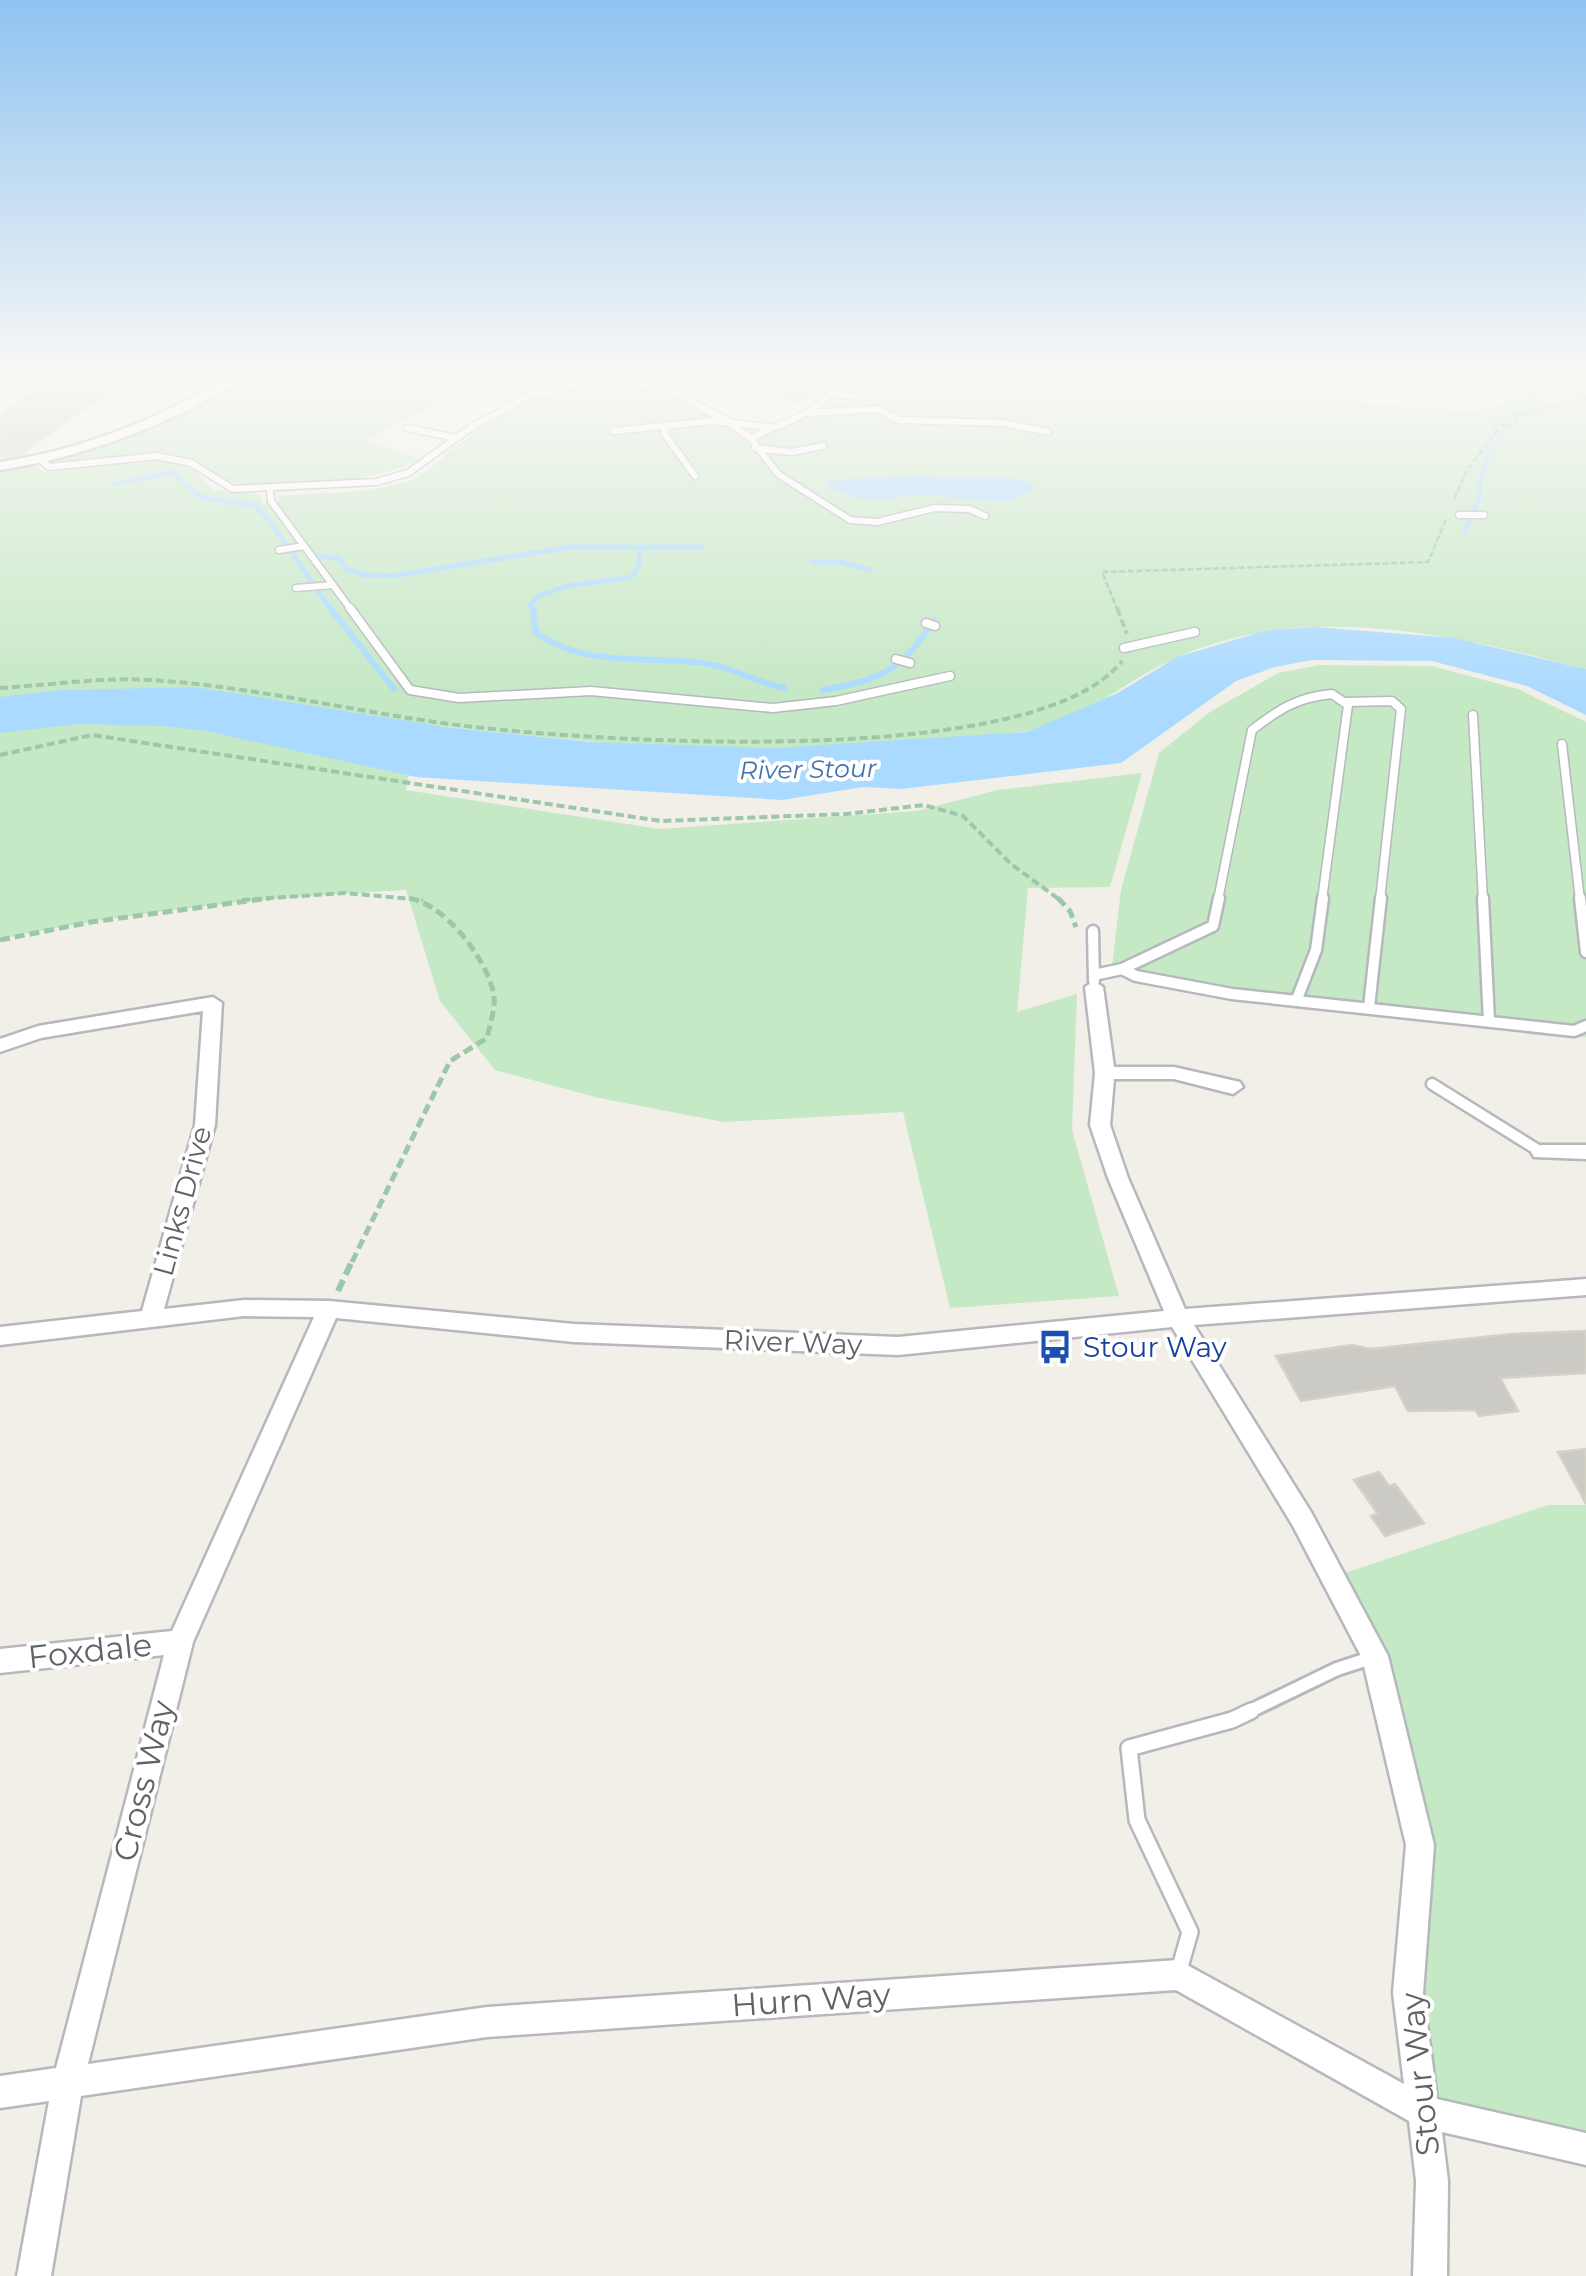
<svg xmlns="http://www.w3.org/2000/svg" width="1586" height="2276" viewBox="0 0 1586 2276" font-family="Montserrat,sans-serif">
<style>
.green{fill:#c5e8c5}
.water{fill:#aadaff}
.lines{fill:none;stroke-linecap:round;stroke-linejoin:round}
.stream-far1{stroke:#aadaff;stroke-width:5}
.stream{stroke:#aadaff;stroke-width:6}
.building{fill:#cccac5;stroke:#d6d1c6;stroke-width:2.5}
.lane-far4-casing{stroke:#b5b8bc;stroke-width:9}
.lane-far3-casing{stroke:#b5b8bc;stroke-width:11}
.lane-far2-casing{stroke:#b5b8bc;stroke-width:15}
.lane-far1-casing{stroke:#b5b8bc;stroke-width:18}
.lane-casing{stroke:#b5b8bc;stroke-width:20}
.street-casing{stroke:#b5b8bc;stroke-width:5}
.path-far3{stroke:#9cc7a9;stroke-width:2.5;stroke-dasharray:6 2.5;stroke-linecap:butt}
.path-far2{stroke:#9cc7a9;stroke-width:4;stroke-dasharray:8 4;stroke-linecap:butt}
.path-far1{stroke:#9cc7a9;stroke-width:5;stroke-dasharray:10 5;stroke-linecap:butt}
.path{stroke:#9cc7a9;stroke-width:6;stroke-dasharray:12 6;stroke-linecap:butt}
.lane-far4{stroke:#fff;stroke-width:6}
.lane-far3{stroke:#fff;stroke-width:8}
.lane-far2{stroke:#fff;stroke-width:10}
.lane-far1{stroke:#fff;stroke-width:12}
.lane{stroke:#fff;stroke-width:15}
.street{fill:#fff;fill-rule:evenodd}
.labels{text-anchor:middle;stroke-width:8;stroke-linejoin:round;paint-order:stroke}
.far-water-label{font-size:25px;font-style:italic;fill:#4174aa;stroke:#fff}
.street-label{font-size:28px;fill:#5f6368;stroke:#fff}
.transit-label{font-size:28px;fill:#164399;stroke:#fff;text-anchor:start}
.near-street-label{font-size:32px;fill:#5f6368;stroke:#fff}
</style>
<rect width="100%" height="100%" fill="#f1efe8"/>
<g class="green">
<path d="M 260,378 L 488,378 L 366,440 L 420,459 C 383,480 280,493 239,484 C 216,478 199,459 176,455 C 139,450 97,460 60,464 L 60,458 L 169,422 Z"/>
<polygon points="1458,378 1535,378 1573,386 1507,389 1484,399 1462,394 1465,391 1445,382"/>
<path d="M 1586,386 L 1586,669 C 1455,635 1308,600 1178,657 C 1126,679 1080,725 1022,732 C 977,738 931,739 886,742 C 825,745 765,750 704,749 C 608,746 513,733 417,724 L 406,790 L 660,829 L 917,811 L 998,790 L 1142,773 L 1110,887 L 1028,888 L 1017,1012 L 1077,994 L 1072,1130 L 1119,1296 L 950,1308 L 903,1112 L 724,1122 L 599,1098 L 495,1070 L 440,1001 L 406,890 C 268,897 135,911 0,939 L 0,471 L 37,466 L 45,473 L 125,462 L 166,461 L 192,469 L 213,490 L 261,495 L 262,503 L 278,503 L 278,496 C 319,492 368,495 408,481 C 427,474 442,458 458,445 C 507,407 558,385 621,387 C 648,388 700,404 722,420 C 734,428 740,436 755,438 L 810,414 L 869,410 L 824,407 L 827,401 C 841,396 856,402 869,394 L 957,401 L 1360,402 L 1477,412 L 1532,390 Z"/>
<polygon points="1320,665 1432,666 1518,689 1586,722 1586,1037 1247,1000 1111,975 1121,890 1159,753 1210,712 1278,673"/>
<polygon points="1548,1505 1586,1505 1586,2149 1423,2112 1420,1845 1375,1656 1333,1577"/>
</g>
<g class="water">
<path d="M 925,475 C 954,481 1012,472 1034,485 L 1034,488 C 1008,513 952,494 919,495 C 901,496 882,501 864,499 C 851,498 839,492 827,487 L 826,483 C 834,478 908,476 925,475 Z"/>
<polygon points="1316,627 1454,638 1586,669 1586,715 1527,686 1432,661 1312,660 1275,667 1236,681 1121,763 901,789 863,787 782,800 416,777 206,731 161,726 79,724 0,733 0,697 62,690 195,687 445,727 589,742 775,748 1027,732 1116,694 1177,657 1264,631"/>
</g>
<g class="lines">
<g class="stream-far1">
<polyline points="116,484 173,472 200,497 255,506 267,517 332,611"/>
<polyline points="1465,532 1480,495 1479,483 1490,452 1511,418 1536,389"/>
<polyline points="315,555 340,559 345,569 366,575 392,576 571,547 702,547"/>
<polyline points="812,562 840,562 870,570"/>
<polyline points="535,611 530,605 539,596 563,587 631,577 639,567 640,547"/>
</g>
<g class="stream">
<polyline points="330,608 394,689"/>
<path d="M 533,608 L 535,632 C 587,670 650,654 709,664 C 735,669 758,683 784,688"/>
<path d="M 823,690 C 883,679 901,671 934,620"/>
</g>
</g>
<g class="building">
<polygon points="54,378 127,378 20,455 0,456 0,415"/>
<polygon points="766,378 823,378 804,399 793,403"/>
<polygon points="1586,1331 1586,1373 1500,1378 1518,1411 1479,1416 1475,1410 1408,1411 1395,1386 1301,1401 1276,1356 1352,1345 1370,1349 1512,1334"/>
<polygon points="1586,1449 1586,1504 1558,1452"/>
<polygon points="1379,1472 1389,1486 1395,1484 1424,1523 1385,1536 1371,1516 1378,1514 1354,1480"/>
</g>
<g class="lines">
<g class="lane-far4-casing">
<g id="lane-far4">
<polyline points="194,378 230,383"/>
<polyline points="807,413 877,409 899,420 1003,423 1048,432"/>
<polyline points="667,426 664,433 695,476"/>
<polyline points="407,428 457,438"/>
<polyline points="614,431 713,421 770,427"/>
<path d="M 751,439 C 778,422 810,419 829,393 L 852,396"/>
<polyline points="755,448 791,452 823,446"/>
<polyline points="42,461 49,467 157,456 191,463 233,489 376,482 408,473 470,428 529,396 588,382 627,383 665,388 726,420 751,439 778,474 850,520 877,522 935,508 969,509 985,516"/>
<polyline points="270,490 271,501 352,611"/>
<polyline points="1459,515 1484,515"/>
<polyline points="279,550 304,546"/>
<polyline points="296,588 333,585"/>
</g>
</g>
<g class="lane-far3-casing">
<g id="lane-far3">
<polyline points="350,608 410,690 459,698 591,691 773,708 836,701 950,676"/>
<polyline points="926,623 935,626"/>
<polyline points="1124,648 1195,632"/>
<polyline points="896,659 910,663"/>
<polyline points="1345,702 1392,701 1401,709 1380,900"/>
<polyline points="1473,715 1483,900"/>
<polyline points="1562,744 1580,900"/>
<path d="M 1218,900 L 1252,730 C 1279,709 1298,697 1332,694 L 1348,705 L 1322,900"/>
</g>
</g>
<g class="lane-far2-casing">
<g id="lane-far2">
<polyline points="1483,898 1489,1021"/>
<polyline points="1580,898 1586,952"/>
<polyline points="1093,931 1094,981"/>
<polyline points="1122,969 1213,926 1219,898"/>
<polyline points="1094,975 1122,969 1136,976 1232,994 1574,1031 1586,1026"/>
<polyline points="1297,999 1316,950 1323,898"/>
<polyline points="1369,1007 1381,898"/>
<polyline points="1432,1084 1541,1152"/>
</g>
</g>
<g class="lane-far1-casing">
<polyline id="lane-far1" points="1246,1713 1337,1669 1374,1657"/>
</g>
<g class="lane-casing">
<polyline id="lane" points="1178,1974 1190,1932 1137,1820 1129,1748 1232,1720 1251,1711"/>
</g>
<g class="street-casing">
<g id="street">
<path d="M 231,378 L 245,378 C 231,389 213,396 198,405 C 135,437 70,459 0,470 L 0,462 C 84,450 157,418 231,378 Z"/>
<path d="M 1094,981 L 1103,987 L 1114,1067 L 1174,1067 L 1240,1082 L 1243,1087 L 1233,1094 L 1174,1079 L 1114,1079 L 1110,1125 L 1128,1178 L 1185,1309 L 1586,1279 L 1586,1295 L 1194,1325 L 1311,1512 L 1388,1656 L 1434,1845 L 1423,1993 L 1437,2099 L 1586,2133 L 1586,2165 L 1442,2132 L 1448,2181 L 1447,2276 L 1413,2276 L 1416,2181 L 1409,2121 L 1176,1990 L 487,2037 L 81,2096 L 51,2276 L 17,2276 L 49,2101 L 0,2108 L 0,2076 L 56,2068 L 164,1655 L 0,1673 L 0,1649 L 172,1631 L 314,1317 L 244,1316 L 0,1345 L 0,1327 L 142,1311 L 195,1125 L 203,1011 L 41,1038 L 0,1052 L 0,1039 L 38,1026 L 213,997 L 222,1003 L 215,1125 L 164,1309 L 244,1300 L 329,1301 L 574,1324 L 898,1337 L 1164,1311 L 1108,1178 L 1090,1125 L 1095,1073 L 1085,987 ZM 336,1318 L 574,1342 L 898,1355 L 1172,1327 L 1293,1526 L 1362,1658 L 1406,1845 L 1393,1993 L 1404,2084 L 1178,1960 L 487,2007 L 88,2064 L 193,1642 Z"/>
<polygon points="1541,1145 1586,1145 1586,1159 1534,1157 1531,1152"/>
</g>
</g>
<g class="path-far3">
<polyline points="689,382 781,389"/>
<polyline points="729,385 745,399"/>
<polyline points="1454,499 1467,470 1497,431 1494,425 1515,425 1515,416 1586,398"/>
<polyline points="1118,611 1102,572 1428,562 1446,519"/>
</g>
<g class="path-far2">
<polyline points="1117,608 1127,634"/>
<path d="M 0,688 C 50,685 102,677 151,680 C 261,687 366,715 474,727 C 606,742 1037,770 1122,661"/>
<polyline points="0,755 92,735 661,821 846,814 924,805 963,816 1011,864 1060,900"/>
<polyline points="242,900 345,893 423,900"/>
</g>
<g class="path-far1">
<polyline points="1058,898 1070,911 1076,927"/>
<polyline points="0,940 91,922 270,898"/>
<path d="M 352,1262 L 450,1061 L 487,1038 C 490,1024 497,1005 493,991 C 485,957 443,901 406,898"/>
</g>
<polyline class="path" points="338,1291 353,1259"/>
<use href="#lane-far4" class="lane-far4"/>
<use href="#lane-far3" class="lane-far3"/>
<use href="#lane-far2" class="lane-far2"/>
<use href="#lane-far1" class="lane-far1"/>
<use href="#lane" class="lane"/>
<use href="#street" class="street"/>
</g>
<linearGradient id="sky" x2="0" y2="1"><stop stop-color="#8fc3f1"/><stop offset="0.54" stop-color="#f9f8f5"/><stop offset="1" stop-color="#f9f8f5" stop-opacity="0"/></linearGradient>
<rect width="1586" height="696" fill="url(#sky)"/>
<defs>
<g id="bus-bare" transform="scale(2.7)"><path d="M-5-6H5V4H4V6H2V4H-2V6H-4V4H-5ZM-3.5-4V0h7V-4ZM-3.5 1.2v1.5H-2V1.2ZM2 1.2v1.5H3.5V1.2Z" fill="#1a4fb4" stroke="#fff" stroke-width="2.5" paint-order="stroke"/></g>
</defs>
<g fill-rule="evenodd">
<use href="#bus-bare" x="1055" y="1347"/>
</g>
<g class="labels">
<g class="far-water-label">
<text transform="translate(808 769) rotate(-1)" y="9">River Stour</text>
</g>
<g class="street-label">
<text transform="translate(182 1201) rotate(-75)" y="10">Links Drive</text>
<text transform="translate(793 1342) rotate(2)" y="10">River Way</text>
</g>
<g class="transit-label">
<text x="1083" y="1357">Stour Way</text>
</g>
<g class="near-street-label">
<text transform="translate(90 1651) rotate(-6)" y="11">Foxdale</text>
<text transform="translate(144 1781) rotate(-76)" y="11">Cross Way</text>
<text transform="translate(811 2000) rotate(-4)" y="11">Hurn Way</text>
<text transform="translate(1420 2074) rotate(-96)" y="11">Stour Way</text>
</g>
</g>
</svg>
